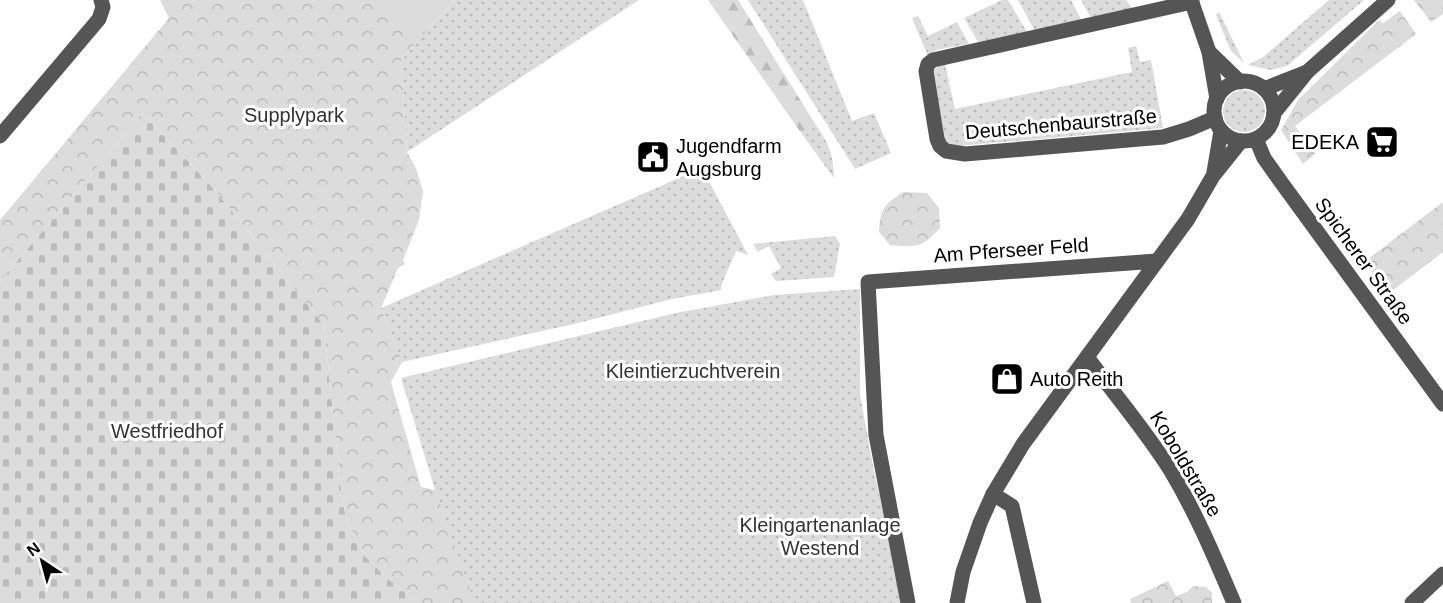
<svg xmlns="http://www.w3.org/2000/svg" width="1443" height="603" viewBox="0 0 1443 603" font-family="Helvetica,sans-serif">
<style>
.grass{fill:url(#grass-dots)}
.forest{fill:url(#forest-firs)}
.cemetery{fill:url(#cemetery-stones)}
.park{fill:url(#park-crowns)}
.pitch{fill:#dcdcdc}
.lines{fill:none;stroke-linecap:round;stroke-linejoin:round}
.minor{stroke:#555;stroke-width:15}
.labels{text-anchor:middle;stroke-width:6;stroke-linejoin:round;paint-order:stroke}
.park-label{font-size:20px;fill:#333;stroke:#fff}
.street-label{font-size:20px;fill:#000;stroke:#fff}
.poi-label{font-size:20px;fill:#000;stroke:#fff;text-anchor:start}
</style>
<defs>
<pattern id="grass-dots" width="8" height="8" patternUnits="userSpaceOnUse" patternTransform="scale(1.5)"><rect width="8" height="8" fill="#dcdcdc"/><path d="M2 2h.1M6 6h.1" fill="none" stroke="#bbb" stroke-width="1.8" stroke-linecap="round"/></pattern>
<pattern id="forest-firs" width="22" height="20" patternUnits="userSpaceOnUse" patternTransform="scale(1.5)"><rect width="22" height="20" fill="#dcdcdc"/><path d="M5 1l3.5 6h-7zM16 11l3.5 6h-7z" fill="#bbb"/></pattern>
<pattern id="cemetery-stones" width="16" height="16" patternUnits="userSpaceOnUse" patternTransform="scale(1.5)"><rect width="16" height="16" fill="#dcdcdc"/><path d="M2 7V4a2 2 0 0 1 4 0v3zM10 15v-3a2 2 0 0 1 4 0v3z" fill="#bbb"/></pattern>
<pattern id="park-crowns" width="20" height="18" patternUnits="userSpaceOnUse" patternTransform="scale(1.5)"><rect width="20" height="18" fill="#dcdcdc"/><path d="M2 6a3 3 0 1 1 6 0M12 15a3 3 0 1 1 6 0" fill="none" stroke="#bbb"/></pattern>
</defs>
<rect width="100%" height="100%" fill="#fff"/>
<g class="grass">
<polygon points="454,0 639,0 407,152 401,60"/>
<polygon points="748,0 803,0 852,121 874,113 891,153 855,169"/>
<polygon points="1002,0 1008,0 1027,32 978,42 964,18"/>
<polygon points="1018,0 1071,0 1082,21 1035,31"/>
<polygon points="1081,0 1126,0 1133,9 1091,18"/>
<polygon points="1329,0 1364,0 1287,66 1271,70 1248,65 1263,57"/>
<polygon points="1219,12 1244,63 1231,51 1216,15"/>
<polygon points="918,16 928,36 957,22 969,44 936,50 928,56 912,18"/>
<polygon points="1136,46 1140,62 1151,60 1163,128 958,146 948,144 944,138 933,72 939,65 945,64 955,109 1132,72 1128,48"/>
<circle cx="1244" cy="111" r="21"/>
<path d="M 816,125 C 830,146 833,154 834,178 L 804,137 Z"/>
<polygon points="702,168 748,255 736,251 721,286 721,290 672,299 574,324 402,362 381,308"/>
<polygon points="835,236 840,244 834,277 776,281 771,274 781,268 769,246 758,252 753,244"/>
<polygon points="860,289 860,394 872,461 902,600 900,603 474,603 435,490 401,378 676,313 774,295"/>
</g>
<polygon class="forest" points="708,0 738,0 816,125 804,137"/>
<polygon class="cemetery" points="143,113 214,189 324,325 340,482 345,513 356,540 365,556 387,578 419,603 0,603 0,281"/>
<g class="park">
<polygon points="160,0 454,0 401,60 407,152 416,168 423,191 419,220 403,260 405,264 398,268 381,308 402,362 391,382 421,487 435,490 475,603 419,603 387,578 365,556 356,540 345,513 340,482 324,325 214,189 143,113 0,281 0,220 169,18"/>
<polygon points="1414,0 1443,0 1443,14 1431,22"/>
<polygon points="1400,11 1416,34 1295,126 1315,154 1303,164 1281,130 1298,100 1379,20 1383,23"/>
<path d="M 903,192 L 927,193 L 939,208 L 940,228 C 923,247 916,248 890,245 L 879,232 C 880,208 884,205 903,192 Z"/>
<polygon points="1443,202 1443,252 1388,294 1364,262"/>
<polygon points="1168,581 1176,596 1187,592 1193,586 1206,587 1212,593 1212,603 1131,603 1130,599"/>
</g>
<polygon class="pitch" points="367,0 442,0 411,37"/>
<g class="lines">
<g class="minor">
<polyline points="1191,0 1209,52 1217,99"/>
<polyline points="1192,2 933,60 928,64 926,71 937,139 940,146 946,151 965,154 1163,137 1189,129 1215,118"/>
<polyline points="1209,52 1240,82"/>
<circle cx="1244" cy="111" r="30"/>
<polyline points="1264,89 1307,72"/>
<polyline points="1274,113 1307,72 1388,0"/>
<polyline points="0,136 99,19 103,7 101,0"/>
<polyline points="1256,139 1264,158 1281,182 1443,404"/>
<polyline points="1214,172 1221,131"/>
<path d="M 1087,357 C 1115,395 1146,431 1171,471 C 1196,513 1215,558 1234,603"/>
<polyline points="993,494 1012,506 1034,603"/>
<polyline points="908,603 876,435 868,282 1157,261"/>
<polyline points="957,603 963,572 980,523 993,494 1023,444 1188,219 1213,176 1241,141"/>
<polyline points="1412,603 1443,574"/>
</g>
</g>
<defs>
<g id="supermarket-square" transform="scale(1.725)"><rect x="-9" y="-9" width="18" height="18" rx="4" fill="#000" stroke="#fff"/><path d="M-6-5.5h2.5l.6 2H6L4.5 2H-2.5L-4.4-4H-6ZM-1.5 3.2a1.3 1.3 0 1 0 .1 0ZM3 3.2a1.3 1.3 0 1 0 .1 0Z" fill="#fff"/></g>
<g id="civic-square" transform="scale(1.725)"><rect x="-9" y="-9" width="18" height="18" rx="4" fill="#000" stroke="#fff"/><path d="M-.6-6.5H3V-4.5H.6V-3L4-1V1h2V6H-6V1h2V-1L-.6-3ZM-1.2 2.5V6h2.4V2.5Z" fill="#fff"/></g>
<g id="shop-square" transform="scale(1.725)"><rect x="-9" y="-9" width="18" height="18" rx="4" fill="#000" stroke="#fff"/><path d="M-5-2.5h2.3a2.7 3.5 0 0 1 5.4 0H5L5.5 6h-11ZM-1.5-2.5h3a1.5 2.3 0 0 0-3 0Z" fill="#fff"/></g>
</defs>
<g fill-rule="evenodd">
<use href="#supermarket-square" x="1382" y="142"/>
<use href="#civic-square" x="653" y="157"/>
<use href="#shop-square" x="1007" y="379"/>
</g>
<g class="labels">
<g class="park-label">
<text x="294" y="122">Supplypark</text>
<text x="693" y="378">Kleintierzuchtverein</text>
<text x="167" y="438">Westfriedhof</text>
<text x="820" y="532">Kleingartenanlage<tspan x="820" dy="23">Westend</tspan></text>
</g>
<g class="street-label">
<text transform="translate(1061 124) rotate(-5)" y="7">Deutschenbaurstraße</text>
<text transform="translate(1011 250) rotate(-4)" y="7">Am Pferseer Feld</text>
<text transform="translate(1364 261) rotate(54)" y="7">Spicherer Straße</text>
<text transform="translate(1186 464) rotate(59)" y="7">Koboldstraße</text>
</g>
<g class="poi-label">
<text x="1359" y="149" text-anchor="end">EDEKA</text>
<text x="676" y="153">Jugendfarm<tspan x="676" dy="23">Augsburg</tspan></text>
<text x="1030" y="386">Auto Reith</text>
</g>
</g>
<g transform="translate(42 561) rotate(324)" stroke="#ffffff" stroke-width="4.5" paint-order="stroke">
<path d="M0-4.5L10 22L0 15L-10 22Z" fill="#000000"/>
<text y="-9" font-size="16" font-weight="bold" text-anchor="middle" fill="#000000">N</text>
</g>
</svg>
